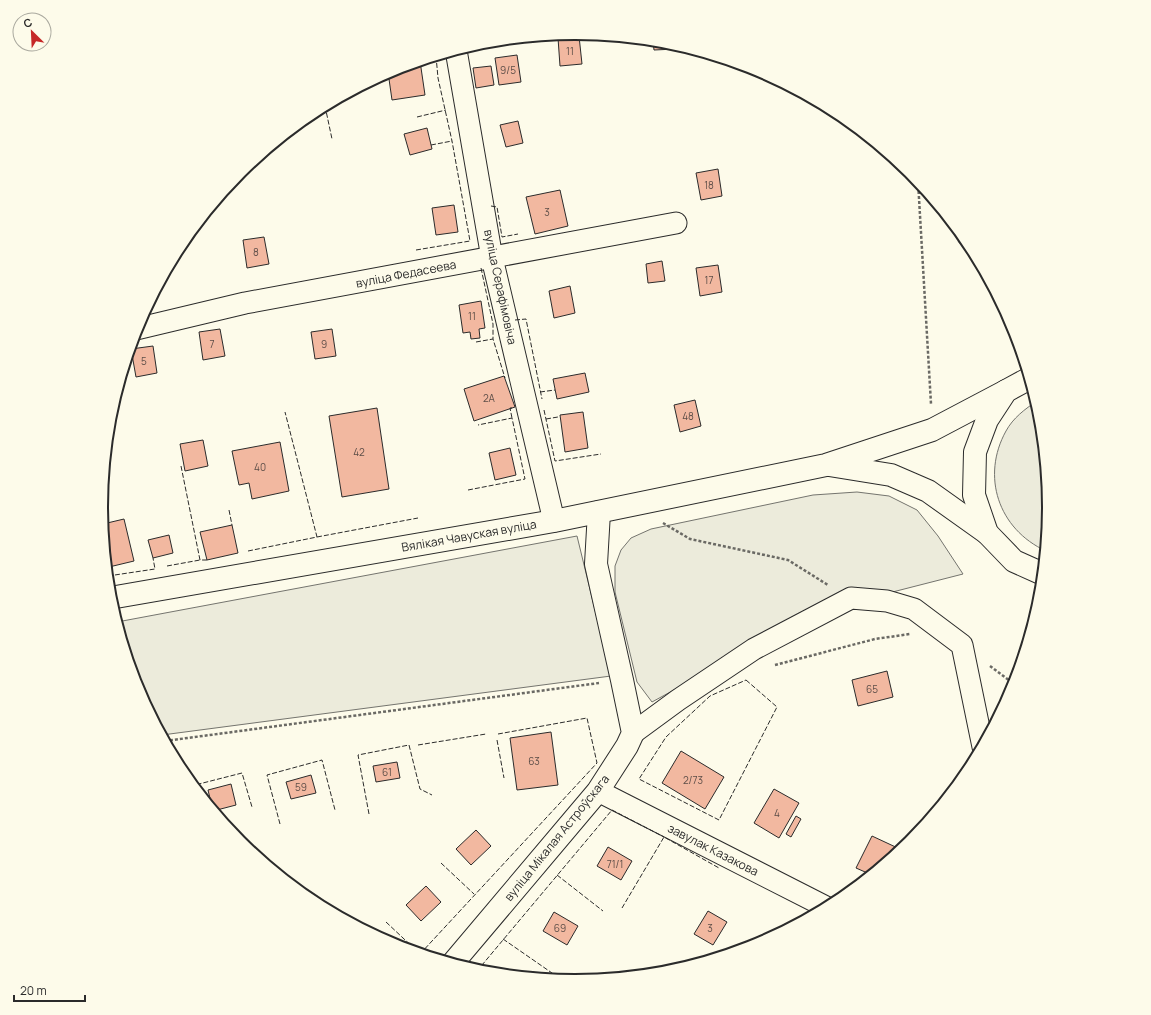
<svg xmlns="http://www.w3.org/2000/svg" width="1151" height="1015" viewBox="0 0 1151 1015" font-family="Manrope,sans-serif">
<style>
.green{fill:#ecebdb;stroke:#74746e}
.building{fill:#f2b8a0;stroke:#2b2b2b}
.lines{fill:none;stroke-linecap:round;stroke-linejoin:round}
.minor-casing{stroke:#2b2b2b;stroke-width:23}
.secondary-casing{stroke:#2b2b2b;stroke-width:24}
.path{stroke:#6a6964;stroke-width:2.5;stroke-dasharray:3 2;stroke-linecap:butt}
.minor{stroke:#fdfbea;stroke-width:21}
.secondary{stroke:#fdfbea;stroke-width:22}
.fence{stroke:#2b2b2b;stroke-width:1;stroke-dasharray:5 2;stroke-linecap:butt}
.labels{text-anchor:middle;stroke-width:3;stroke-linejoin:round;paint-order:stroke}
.number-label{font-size:10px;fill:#5d4e48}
.street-label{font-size:12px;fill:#2b2b2b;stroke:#fdfbea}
.rim{fill:none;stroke:#2b2b2b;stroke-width:2}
</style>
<rect width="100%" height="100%" fill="#fdfbea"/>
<g class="green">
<path d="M 1037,401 L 1041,415 L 1050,508 L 1046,551 C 998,529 981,476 1006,431 C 1013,418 1025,409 1037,401 Z"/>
<polygon points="857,492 889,496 917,510 938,536 963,574 869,598 736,656 652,702 637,682 615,592 615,566 621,550 631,538 651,529 813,495"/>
<polygon points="577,536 611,676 162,735 137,689 117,622"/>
</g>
<g class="building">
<polygon points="579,36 582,64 560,66 558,38"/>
<polygon points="653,41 675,44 676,49 654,50"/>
<polygon points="517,55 521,82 499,85 495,58"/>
<polygon points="420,61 425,95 392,100 388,72 394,69"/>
<polygon points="491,66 494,85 476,88 473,68"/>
<polygon points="518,121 523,143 506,147 500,125"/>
<polygon points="427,128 432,149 410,155 404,134"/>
<polygon points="718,169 722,196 701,200 696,173"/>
<polygon points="560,190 568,226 535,234 526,197"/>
<polygon points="454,205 458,232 436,235 432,208"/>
<polygon points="264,237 269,264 247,268 243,240"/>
<polygon points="662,261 665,281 648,283 646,264"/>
<polygon points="718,265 722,292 700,296 696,268"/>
<polygon points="570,286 575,313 554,318 549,291"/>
<polygon points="481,301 485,328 479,329 480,338 471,339 470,332 463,333 459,305"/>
<polygon points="220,329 225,356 203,360 199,332"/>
<polygon points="332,329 336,356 315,359 311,332"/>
<polygon points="153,346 157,373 136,377 131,349"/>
<polygon points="585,373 589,392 557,399 553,379"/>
<polygon points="504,376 515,407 474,421 464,389"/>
<polygon points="695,400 701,426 680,432 674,405"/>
<polygon points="377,408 389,489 342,497 329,416"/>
<polygon points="583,412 588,448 565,452 560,415"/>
<polygon points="203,440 208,466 185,471 180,444"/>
<polygon points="280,442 289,491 252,499 249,483 239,485 232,451"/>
<polygon points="510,448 516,475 495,480 489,453"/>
<polygon points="124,519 134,561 109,567 105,551 103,524"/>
<polygon points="232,525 238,553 207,560 200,532"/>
<polygon points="169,535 173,553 153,558 148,540"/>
<polygon points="887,671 893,697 858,706 852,680"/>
<polygon points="551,732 558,785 517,790 510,738"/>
<polygon points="681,751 724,777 705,809 662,783"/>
<polygon points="397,762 400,778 376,782 373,766"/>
<polygon points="311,775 316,793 291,799 286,782"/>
<polygon points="231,784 236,805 213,811 208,790"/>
<polygon points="774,789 799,803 779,838 754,823"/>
<polygon points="796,816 801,819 791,837 786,834"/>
<polygon points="476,830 491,846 471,865 456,849"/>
<polygon points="872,836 902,850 872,875 856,868"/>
<polygon points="608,847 632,861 621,880 597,866"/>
<polygon points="426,886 441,902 421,921 406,905"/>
<polygon points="708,911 727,922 713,945 694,934"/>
<polygon points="554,912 578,926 567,945 543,931"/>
</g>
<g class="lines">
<g class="minor-casing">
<g id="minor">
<polyline points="456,50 492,258 554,521"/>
<polyline points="136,329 245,303 676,223"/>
<polyline points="633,733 678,700 754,649 851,598 887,601 914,609 962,645 983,747"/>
<polyline points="598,791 828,908"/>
</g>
</g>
<g class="secondary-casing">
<g id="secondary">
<polyline points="1030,378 1006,391 987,420 975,452 974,495 987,533 1014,561 1043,574"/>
<polyline points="829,465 891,475 928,491 987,533"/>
<polyline points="110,598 554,521 826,465 932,430 1006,391"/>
<polyline points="452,964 598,791 627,746 633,733 622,680 596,564 599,512"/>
</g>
</g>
<g class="path">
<polyline points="918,181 931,404"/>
<polyline points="948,218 959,241 978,260"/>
<polyline points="663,523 690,539 788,560 828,585"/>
<polyline points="775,665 875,639 910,634"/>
<polyline points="990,666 1010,681 1016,683"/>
<polyline points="165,741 599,683"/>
</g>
<use href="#minor" class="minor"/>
<use href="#secondary" class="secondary"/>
<g class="fence">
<polyline points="325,106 332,139"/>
<polyline points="417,117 446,110"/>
<polyline points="431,145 452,141"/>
<polyline points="491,206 497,207 502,237 518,234"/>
<polyline points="416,250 470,241 452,141 438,78 436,56"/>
<polyline points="481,268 493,324 493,339"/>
<polyline points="515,320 526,319 542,399"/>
<polyline points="476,342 493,339 505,378"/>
<polyline points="540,392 555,390"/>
<polyline points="512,408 510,408 512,418"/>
<polyline points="544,410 555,461 601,454"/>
<polyline points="546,419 558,417"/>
<polyline points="181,466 200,560 207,560"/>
<polyline points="468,490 525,479 512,418 478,425"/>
<polyline points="229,510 232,525"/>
<polyline points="317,537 418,518"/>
<polyline points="248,551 317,537 285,412"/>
<polyline points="167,566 200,560"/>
<polyline points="108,576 155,569 153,558"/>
<polygon points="746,680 777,707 719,820 639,779 666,737 710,696"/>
<polyline points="497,740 504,778"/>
<polyline points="418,745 486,734"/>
<polyline points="197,790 195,785 242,773 252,807"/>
<polyline points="369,814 358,755 409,745 420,789 432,795"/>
<polyline points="280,824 267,775 322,760 335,810"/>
<polyline points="441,863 474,894"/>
<polyline points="557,875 603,911"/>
<polyline points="622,908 664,837 719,868"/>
<polyline points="386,922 420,954"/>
<polyline points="503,939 552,973"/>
<polyline points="420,954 597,763 587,718 498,734"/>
<polyline points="477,971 612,810 664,837"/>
</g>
</g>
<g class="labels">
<g class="number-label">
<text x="570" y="55">11</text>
<text x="508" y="74">9/5</text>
<text x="709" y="189">18</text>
<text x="547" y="216">3</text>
<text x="256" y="256">8</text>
<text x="709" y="284">17</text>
<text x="472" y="320">11</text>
<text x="212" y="348">7</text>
<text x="324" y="348">9</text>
<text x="144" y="365">5</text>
<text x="489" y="402">2А</text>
<text x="688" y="420">48</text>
<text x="359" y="456">42</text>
<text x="260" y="471">40</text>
<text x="872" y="693">65</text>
<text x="534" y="765">63</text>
<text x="387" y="776">61</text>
<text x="693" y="784">2/73</text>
<text x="301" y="791">59</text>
<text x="777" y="817">4</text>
<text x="615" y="868">71/1</text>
<text x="560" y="932">69</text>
<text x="710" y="932">3</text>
</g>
<g class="street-label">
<text transform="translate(406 274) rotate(-11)" y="4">вуліца Федасеева</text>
<text transform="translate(500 287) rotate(78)" y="4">вуліца Серафімовіча</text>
<text transform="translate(469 536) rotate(-10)" y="4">Вялікая Чавуская вуліца</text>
<text transform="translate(557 838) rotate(-51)" y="4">вуліца Мікалая Астроўскага</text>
<text transform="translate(713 850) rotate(27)" y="4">завулак Казакова</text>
</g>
</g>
<path d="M0 0H1151V1015H0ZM108 507a467 467 0 1 1 934 0a467 467 0 1 1-934 0Z" fill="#fdfbea" fill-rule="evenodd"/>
<path class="rim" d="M108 507a467 467 0 1 1 934 0a467 467 0 1 1-934 0Z"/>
<g transform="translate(32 32) rotate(336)"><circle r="19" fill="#fdfbea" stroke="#a9a89e"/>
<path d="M0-3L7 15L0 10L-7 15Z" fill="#c62828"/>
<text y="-6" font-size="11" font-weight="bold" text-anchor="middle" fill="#2b2b2b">С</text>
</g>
<path d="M14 995v6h71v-6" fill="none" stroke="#2b2b2b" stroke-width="2"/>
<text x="20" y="995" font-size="12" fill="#2b2b2b" stroke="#fdfbea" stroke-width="3" paint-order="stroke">20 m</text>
</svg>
